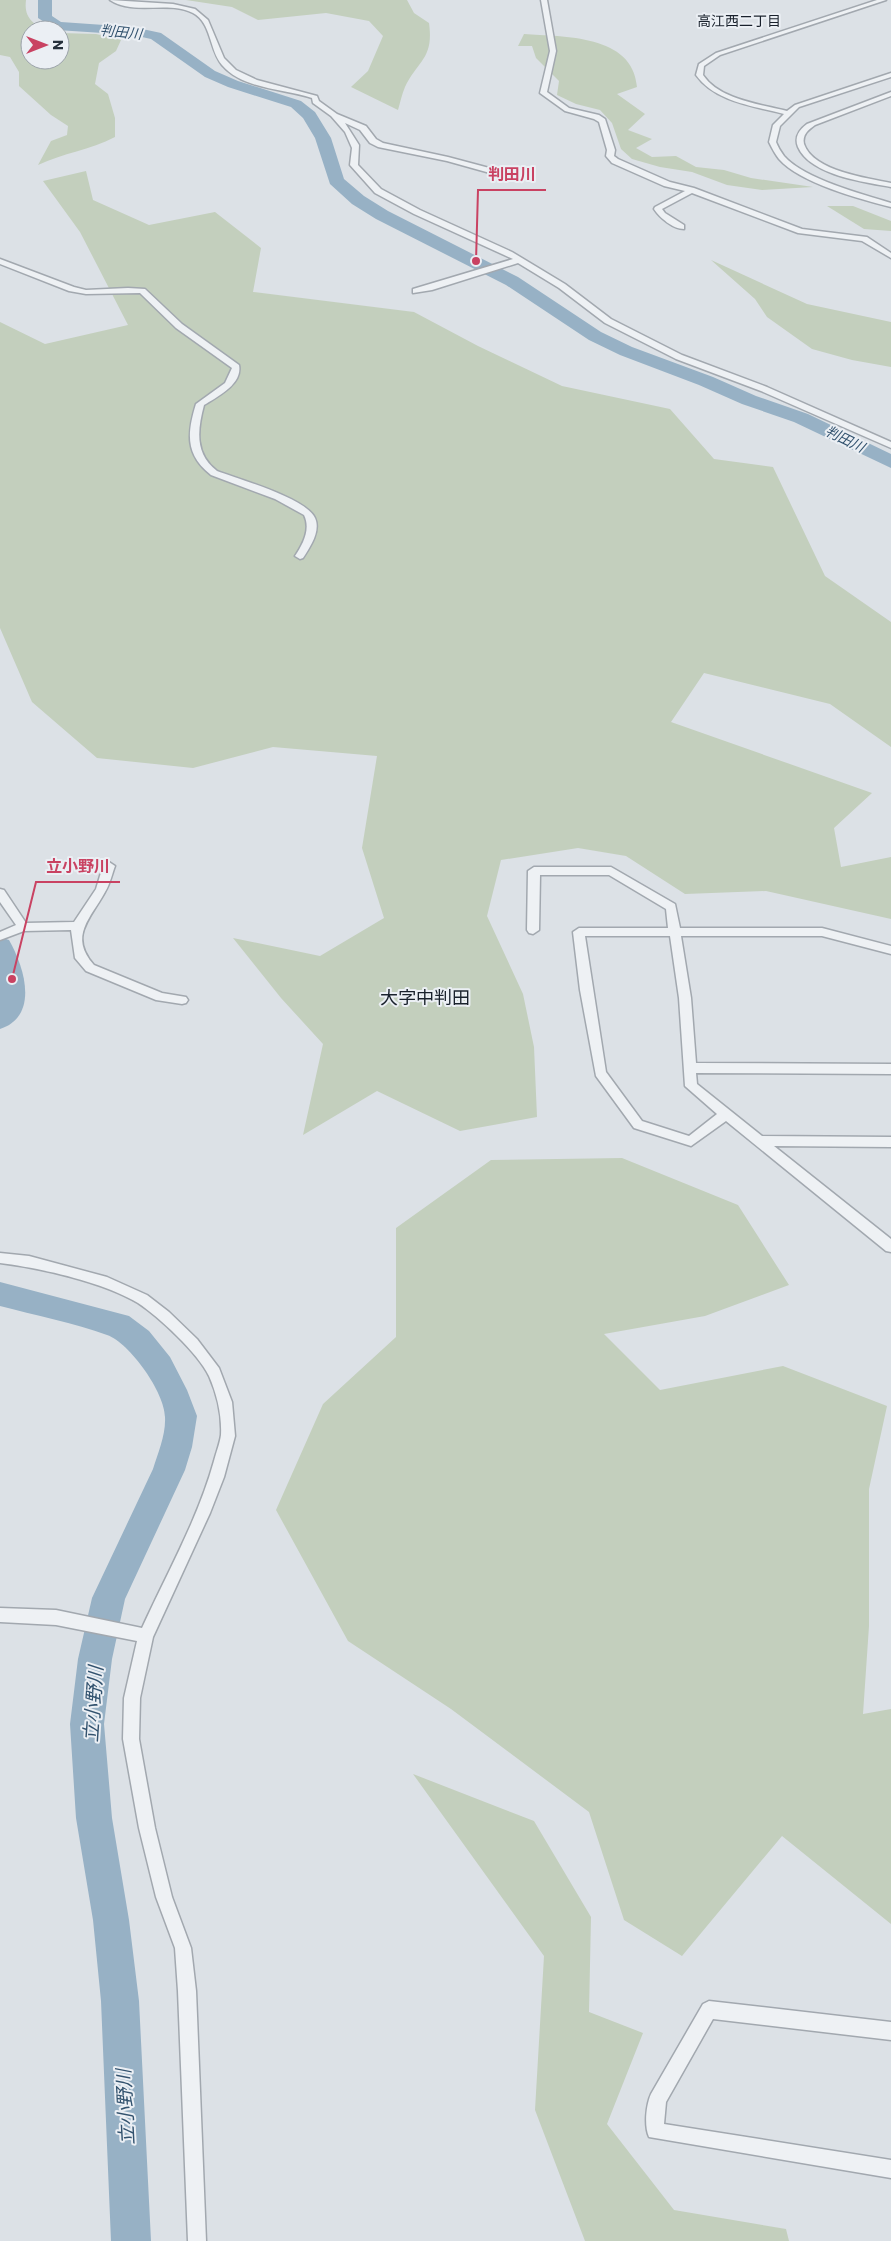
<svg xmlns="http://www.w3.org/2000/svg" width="891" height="2241" viewBox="0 0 891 2241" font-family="Commissioner,'Noto Sans JP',sans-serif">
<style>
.green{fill:#c3cfbd}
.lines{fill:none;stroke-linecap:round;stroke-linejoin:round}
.river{fill:#97b1c5;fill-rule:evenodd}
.street-casing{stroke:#a2a8af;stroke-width:3}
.street{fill:#eef1f4;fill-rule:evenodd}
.labels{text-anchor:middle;stroke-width:4;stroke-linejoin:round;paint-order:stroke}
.far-neighbourhood-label{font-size:14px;fill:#19212c;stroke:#ebeff4}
.far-water-label{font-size:14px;font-style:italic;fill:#32526e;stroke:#ebeff4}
.quarter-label{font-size:18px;fill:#19212c;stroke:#ebeff4}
.near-water-label{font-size:19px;font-style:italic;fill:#32526e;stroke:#ebeff4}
.leader{fill:none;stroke:#c94262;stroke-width:2}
.callout-dot{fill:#c94262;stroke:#ebeff4;stroke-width:2}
.callout-label{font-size:16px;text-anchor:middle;font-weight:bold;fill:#c94262;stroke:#ebeff4;stroke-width:4;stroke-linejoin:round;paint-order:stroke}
</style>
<rect width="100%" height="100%" fill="#dce1e6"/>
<g class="green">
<path d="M 0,0 L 26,0 C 24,16 31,22 44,30 L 30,30 L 30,60 L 60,60 L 60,33 L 96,34 L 121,40 L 116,51 L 99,63 L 95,84 L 108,94 L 115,118 L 115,137 C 90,150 63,153 38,165 L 51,141 L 67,135 L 68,126 L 51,115 L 19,86 L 19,72 L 10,57 L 0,55 Z"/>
<path d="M 186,0 L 407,0 L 414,13 L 429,23 C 434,59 418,60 405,87 C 402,94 400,103 398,110 L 351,87 L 368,71 L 383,36 L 369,21 L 326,13 L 258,20 L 232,7 Z"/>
<path d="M 524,34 C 563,37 633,34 637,87 L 617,94 L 645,114 L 628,130 L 652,139 L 636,148 L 652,157 L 676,156 L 696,167 L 724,170 L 751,178 L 813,187 L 762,190 L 727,185 L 692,172 L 660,167 L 632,159 L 621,149 L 612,123 L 600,110 L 576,104 L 557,95 L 559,81 L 536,58 L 532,46 L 518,46 Z"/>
<polygon points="86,171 93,200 149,225 215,212 261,248 253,292 414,312 478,346 562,386 670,409 714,459 773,467 825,576 891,622 891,747 830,704 704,673 671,722 872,793 834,828 841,867 891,857 891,919 766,891 685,894 626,856 578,848 501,860 487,916 523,994 534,1047 537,1117 460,1131 377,1091 303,1135 323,1044 281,998 233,938 320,956 384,918 362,848 377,756 273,747 193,768 97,758 32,702 0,628 0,322 45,344 128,325 80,232 43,181"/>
<polygon points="827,206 853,206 891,221 891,231 864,229"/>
<polygon points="711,260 807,304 891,322 891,367 852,360 812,349 767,317 755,299"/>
<polygon points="622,1158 738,1205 789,1285 705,1316 604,1334 660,1390 783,1366 887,1406 869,1489 869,1626 863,1714 891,1709 891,1924 782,1836 682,1956 624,1920 589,1812 451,1709 348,1641 276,1510 323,1404 396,1337 396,1228 491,1160"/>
<polygon points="413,1774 534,1821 591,1917 589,2012 643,2033 607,2124 674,2210 786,2229 789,2241 585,2241 535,2110 544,1956"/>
</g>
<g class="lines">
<g class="river">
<polygon points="38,0 52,0 52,16 61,22 133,27 161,33 215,71 238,81 301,101 315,112 331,138 344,179 364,196 388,211 518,277 601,332 632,347 713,377 756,396 808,414 891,454 891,468 794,422 742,404 699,385 620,355 589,340 506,285 376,219 352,204 330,184 315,138 303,118 291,107 228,87 205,77 151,39 133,35 57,30 38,18"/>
<path d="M 0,937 L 9,940 C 24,966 40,1016 0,1029 Z"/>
<path d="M 0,1282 L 129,1316 L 149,1331 L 170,1357 L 187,1390 L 197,1416 L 192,1447 L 185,1470 L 125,1599 L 112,1659 L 104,1724 L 112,1818 L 129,1920 L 139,2001 L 151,2241 L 111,2241 L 101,2001 L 93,1920 L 76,1818 L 70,1724 L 78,1659 L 92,1598 L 153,1469 C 158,1453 166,1434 165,1417 C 165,1393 130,1343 107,1335 C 75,1323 34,1315 0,1306 Z"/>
</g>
<g class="street-casing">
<g id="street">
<path d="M 110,0 L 173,4 L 195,9 L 208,20 L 224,58 L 236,70 L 257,80 L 317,96 L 319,101 L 337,114 L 366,126 L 376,139 L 383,143 L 448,157 L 493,169 L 494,171 L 490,173 L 447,161 L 378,147 L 370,143 L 360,130 L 345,123 L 359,145 L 358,165 L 381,189 L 420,210 L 512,252 L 565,284 L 611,319 L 682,355 L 767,387 L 891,442 L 891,448 L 761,391 L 676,359 L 605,323 L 559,288 L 518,263 L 432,290 L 413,293 L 413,289 L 513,259 L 414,214 L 375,193 L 350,165 L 352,148 L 345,132 L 331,116 L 313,103 L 312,98 C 284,89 242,89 222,65 C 209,50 212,23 193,13 C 168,0 134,16 110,0 Z"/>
<path d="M 541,0 L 547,0 L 556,51 L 547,92 L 569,108 L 599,115 L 605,119 L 615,150 L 614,156 L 618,159 L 670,182 L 694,188 L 802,229 L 867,237 L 891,253 L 891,258 L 862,241 L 798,233 L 692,193 L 662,209 L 665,213 L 684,225 L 684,229 C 673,229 660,218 654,209 L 655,207 L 685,191 L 664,186 L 612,163 L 606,156 L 607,150 L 599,122 L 594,119 L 565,111 L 540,93 L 550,51 Z"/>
<path d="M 877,0 L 886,0 L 720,55 L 704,66 L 703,75 C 720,100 760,104 787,111 L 795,105 L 891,73 L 891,77 L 799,107 L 780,126 L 776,142 C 778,147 781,152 784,156 C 804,179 862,194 891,203 L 891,207 C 860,199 800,183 779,159 C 775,154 772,148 769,142 L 773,125 L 784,114 C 754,106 715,102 696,75 L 699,64 L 716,53 Z"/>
<path d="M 891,92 L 891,96 L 815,125 C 808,130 802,135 804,144 C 813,171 867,178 891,183 L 891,187 C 864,182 810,175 798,147 C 794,137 799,130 807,124 Z"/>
<path d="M 0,259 L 74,287 L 86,290 L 128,288 L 145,289 L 182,324 L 239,365 C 243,384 217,397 204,405 C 197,431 195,454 217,471 C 238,479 306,498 315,518 C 321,531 310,547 303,558 L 300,559 L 295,556 C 303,544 311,529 304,515 L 275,499 L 211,475 C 185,455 187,433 196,404 L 225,383 L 232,368 L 176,328 L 140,293 L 86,294 L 69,291 L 0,264 Z"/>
<path d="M 109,862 L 115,866 C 112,874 110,884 105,892 C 91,918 68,936 94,965 L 162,993 L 186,997 L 188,1000 L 186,1003 L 182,1004 L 156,1000 L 86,971 L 75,958 L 71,930 L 24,931 L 0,940 L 0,932 L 16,925 L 0,902 L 0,889 L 4,890 L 26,923 L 74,922 L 96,889 L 103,866 Z"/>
<path d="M 534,867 L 611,867 L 675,904 L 680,928 L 822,928 L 891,946 L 891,954 L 822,936 L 681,936 L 691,998 L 696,1063 L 891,1064 L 891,1074 L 696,1073 L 697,1084 L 762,1136 L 891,1137 L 891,1147 L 774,1146 L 891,1239 L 891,1252 L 886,1251 L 726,1121 L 691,1146 L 634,1128 L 596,1076 L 580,990 L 573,932 L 579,928 L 668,928 L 666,909 L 609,875 L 540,875 L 539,930 L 533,934 L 529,933 L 527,930 L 528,871 ZM 585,936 L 670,936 L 679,998 L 685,1086 L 717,1114 L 689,1136 L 642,1121 L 606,1072 Z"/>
<path d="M 0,1253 L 29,1256 L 107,1277 L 147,1295 L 169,1312 L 197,1339 L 219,1368 L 232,1402 L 235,1436 L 224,1477 L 210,1513 L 153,1637 L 140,1698 L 139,1739 L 155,1828 L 172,1897 L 191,1948 L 196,1991 L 206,2241 L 188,2241 L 178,1991 L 175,1948 L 156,1897 L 139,1828 L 123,1739 L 124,1698 L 137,1641 L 56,1625 L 0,1622 L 0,1608 L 56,1610 L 142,1628 C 167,1573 198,1519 214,1461 C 216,1453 220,1443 221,1435 C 222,1416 217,1394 209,1376 C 198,1353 159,1317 138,1303 C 103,1282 40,1268 0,1263 Z"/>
<path d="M 709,2001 L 891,2022 L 891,2040 L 713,2019 L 666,2102 L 664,2124 L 891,2160 L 891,2178 L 649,2137 C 644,2126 646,2105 651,2094 L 703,2004 Z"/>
</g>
</g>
<use href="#street" class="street"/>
</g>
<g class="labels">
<g class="far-neighbourhood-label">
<text x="739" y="26">高江西二丁目</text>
</g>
<g class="far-water-label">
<text transform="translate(121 32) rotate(6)" y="5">判田川</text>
<text transform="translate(845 439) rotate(26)" y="5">判田川</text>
</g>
<g class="quarter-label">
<text x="425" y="1004">大字中判田</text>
</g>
<g class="near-water-label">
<text transform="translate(93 1704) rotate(-86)" y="7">立小野川</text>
<text transform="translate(125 2107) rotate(-93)" y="7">立小野川</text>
</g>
</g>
<path class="leader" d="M476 261L478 190H546M12 979L36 882H120"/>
<g class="callout-dot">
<circle cx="476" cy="261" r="5"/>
<circle cx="12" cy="979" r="5"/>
</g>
<g class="callout-label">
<text x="512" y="180">判田川</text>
<text x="78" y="872">立小野川</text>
</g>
<g transform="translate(45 45) rotate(90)"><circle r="24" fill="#ebeff4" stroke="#9ca3aa"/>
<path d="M0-4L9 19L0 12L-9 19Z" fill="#c94262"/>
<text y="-8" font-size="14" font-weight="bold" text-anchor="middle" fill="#26303b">N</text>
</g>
</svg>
